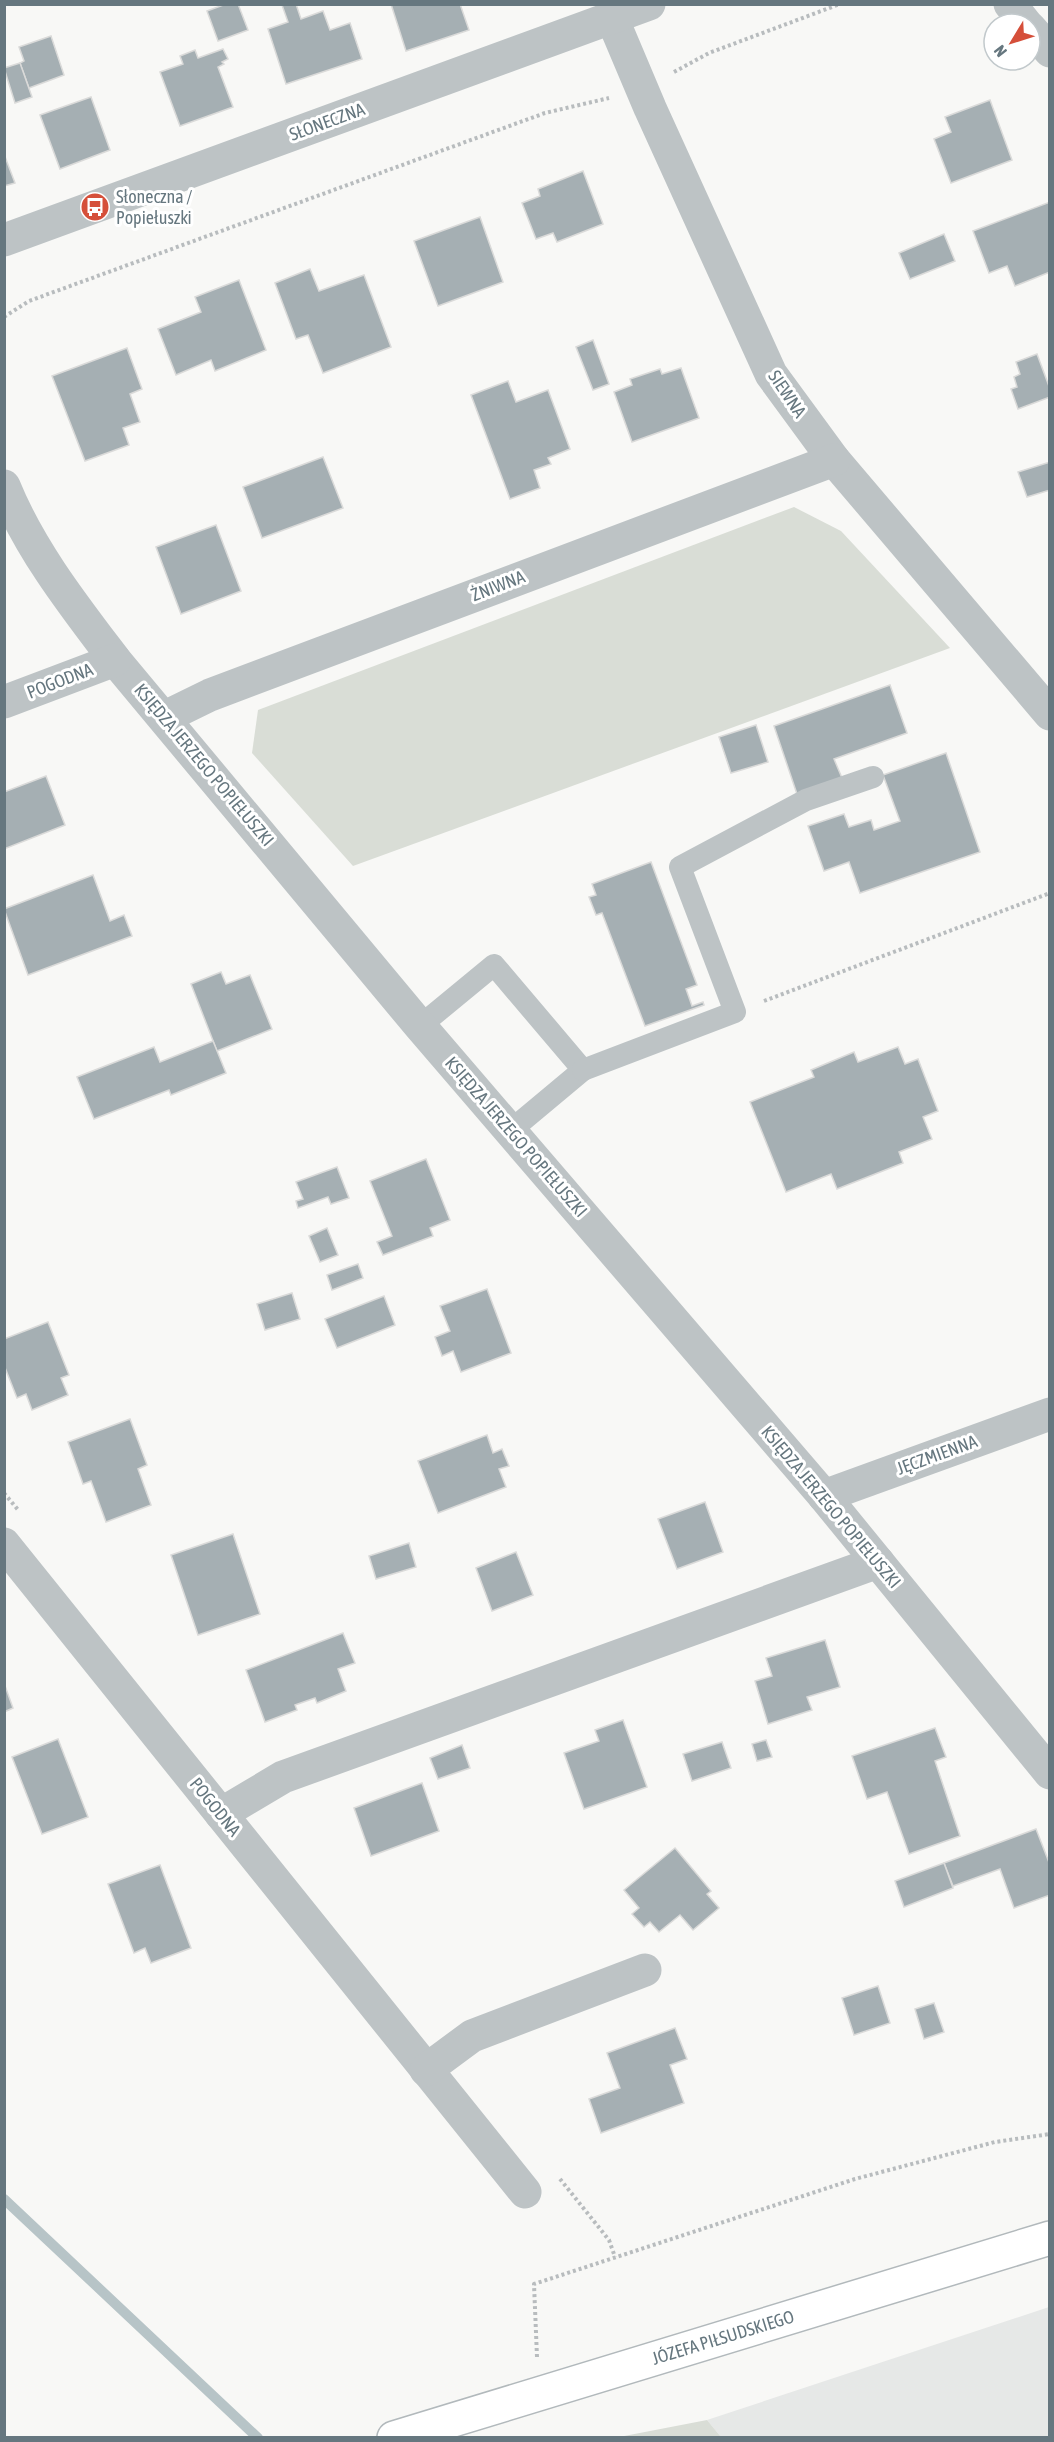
<svg xmlns="http://www.w3.org/2000/svg" width="1054" height="2442" viewBox="0 0 1054 2442" font-family="'Asap Condensed',sans-serif">
<style>
.built{fill:#e6e8e7}
.green{fill:#d9ddd6}
.lines{fill:none;stroke-linecap:round;stroke-linejoin:round}
.stream{stroke:#b7c4c7;stroke-width:10}
.building{fill:#a5afb3;stroke:#dadad9;stroke-width:1.5}
.secondary-casing{stroke:#b2b9bc;stroke-width:36}
.path{stroke:#b8bcbe;stroke-width:4;stroke-dasharray:3 3;stroke-linecap:butt}
.lane{stroke:#bdc3c5;stroke-width:22}
.street{stroke:#bdc3c5;stroke-width:33}
.secondary{stroke:#fff;stroke-width:33}
.labels{text-anchor:middle;stroke-width:6;stroke-linejoin:round;paint-order:stroke}
.street-label{font-size:18px;fill:#66777f;stroke:#fff}
.poi-label{font-size:18px;fill:#66777f;stroke:#fff;text-anchor:start}
</style>
<rect width="100%" height="100%" fill="#f8f8f6"/>
<polygon class="built" points="1049,2307 1049,2437 721,2437 707,2420"/>
<g class="green">
<polygon points="794,507 841,531 950,648 353,866 252,753 258,710"/>
<polygon points="707,2420 721,2437 619,2437"/>
</g>
<g class="lines">
<polyline class="stream" points="4,2199 258,2438"/>
</g>
<g class="building">
<polygon points="226,4 238,4 248,30 218,41 207,11"/>
<polygon points="296,4 301,19 323,11 330,30 350,23 362,59 286,84 268,29 288,22 282,5"/>
<polygon points="391,4 460,4 469,30 406,51"/>
<polygon points="51,36 64,75 29,88 20,63 24,61 19,47"/>
<polygon points="223,49 228,59 222,62 224,64 218,67 233,107 180,126 160,72 183,64 180,56 195,50 198,58"/>
<polygon points="20,63 32,97 15,103 4,68"/>
<polygon points="91,97 110,150 60,169 40,115"/>
<polygon points="990,100 1012,160 951,183 934,139 951,132 945,117"/>
<polygon points="4,154 15,183 4,186"/>
<polygon points="583,171 603,224 557,242 553,233 536,239 522,203 540,196 538,189"/>
<polygon points="1050,202 1050,272 1015,286 1007,266 989,273 973,231"/>
<polygon points="480,217 503,282 438,306 414,241"/>
<polygon points="944,234 955,261 910,279 899,253"/>
<polygon points="310,269 319,291 364,275 391,347 323,373 308,335 296,339 275,283"/>
<polygon points="239,280 266,350 215,371 211,360 176,375 158,329 201,312 195,297"/>
<polygon points="593,340 609,384 593,390 576,347"/>
<polygon points="127,348 142,389 130,394 140,422 123,428 129,445 85,461 52,376"/>
<polygon points="1037,354 1050,389 1050,397 1018,409 1011,389 1017,387 1014,377 1020,374 1016,362"/>
<polygon points="681,368 699,418 632,442 614,392 632,385 630,379 660,369 662,374"/>
<polygon points="508,381 516,402 548,390 570,449 548,458 551,464 534,470 540,488 510,499 471,395"/>
<polygon points="323,457 343,508 262,538 243,487"/>
<polygon points="1050,462 1050,490 1027,497 1018,472"/>
<polygon points="216,525 241,591 181,614 156,547"/>
<polygon points="890,685 907,733 834,759 842,778 797,794 774,726"/>
<polygon points="756,725 768,762 731,773 719,737"/>
<polygon points="946,753 980,852 860,893 849,862 824,871 808,826 844,814 849,827 871,820 874,830 900,821 883,775"/>
<polygon points="46,776 65,825 4,849 4,792"/>
<polygon points="651,862 697,985 686,989 692,1006 703,1002 704,1005 645,1026 602,913 596,915 589,897 596,895 592,884"/>
<polygon points="93,875 110,921 124,915 132,936 28,975 4,909"/>
<polygon points="221,972 226,984 250,975 272,1029 217,1051 191,984"/>
<polygon points="213,1041 226,1073 171,1095 169,1090 94,1119 77,1077 154,1047 160,1062"/>
<polygon points="898,1047 905,1064 918,1059 938,1111 923,1117 932,1139 899,1152 903,1163 837,1189 831,1174 786,1192 750,1102 814,1077 811,1070 854,1052 858,1062"/>
<polygon points="426,1159 450,1220 430,1228 433,1236 383,1255 377,1242 392,1236 370,1181"/>
<polygon points="337,1167 349,1198 331,1204 328,1197 298,1208 296,1201 303,1199 296,1182"/>
<polygon points="327,1228 338,1255 320,1262 309,1236"/>
<polygon points="358,1264 363,1278 332,1290 327,1275"/>
<polygon points="487,1289 511,1353 461,1372 453,1351 442,1356 435,1337 450,1331 440,1306"/>
<polygon points="292,1293 300,1319 265,1330 257,1304"/>
<polygon points="384,1296 395,1325 337,1348 325,1319"/>
<polygon points="48,1322 69,1375 61,1378 68,1395 32,1410 26,1394 17,1398 4,1365 4,1339"/>
<polygon points="130,1419 147,1465 138,1469 151,1505 106,1522 91,1481 83,1484 68,1442"/>
<polygon points="487,1435 493,1453 502,1449 509,1466 499,1469 506,1487 438,1513 418,1461"/>
<polygon points="705,1502 723,1552 677,1569 658,1519"/>
<polygon points="233,1534 260,1614 198,1635 171,1555"/>
<polygon points="409,1543 416,1567 376,1579 369,1556"/>
<polygon points="516,1552 533,1595 492,1611 476,1568"/>
<polygon points="343,1633 355,1663 338,1669 346,1691 317,1703 315,1698 295,1705 297,1710 265,1722 246,1670"/>
<polygon points="825,1640 840,1687 807,1697 812,1710 768,1724 755,1681 772,1676 766,1658"/>
<polygon points="4,1683 13,1708 4,1712"/>
<polygon points="623,1720 647,1787 584,1809 564,1753 599,1741 595,1730"/>
<polygon points="935,1728 946,1757 935,1761 960,1836 909,1854 887,1792 867,1799 852,1756"/>
<polygon points="58,1739 88,1817 42,1834 12,1757"/>
<polygon points="766,1740 772,1757 757,1761 752,1744"/>
<polygon points="722,1742 731,1768 692,1781 683,1754"/>
<polygon points="462,1745 470,1768 438,1779 430,1758"/>
<polygon points="422,1783 439,1831 371,1856 354,1808"/>
<polygon points="1036,1829 1050,1865 1050,1895 1014,1908 1000,1869 953,1886 944,1863"/>
<polygon points="675,1848 711,1891 707,1894 719,1908 693,1930 680,1915 659,1932 650,1922 644,1927 632,1914 639,1908 624,1890"/>
<polygon points="944,1863 953,1888 904,1907 895,1881"/>
<polygon points="160,1865 191,1948 151,1963 145,1948 134,1953 108,1884"/>
<polygon points="878,1986 890,2023 854,2035 842,1998"/>
<polygon points="934,2003 944,2032 924,2039 915,2009"/>
<polygon points="675,2028 687,2059 670,2065 684,2103 601,2133 589,2099 620,2088 607,2053"/>
</g>
<g class="lines">
<g class="secondary-casing">
<g id="secondary">
<path id="s1" d="M 394,2438 L 1050,2238"/>
</g>
</g>
<g class="path">
<polyline points="674,72 709,53 840,4"/>
<polyline points="4,317 29,301 545,113 609,98"/>
<polyline points="764,1001 1050,893"/>
<polyline points="4,1493 19,1511"/>
<polyline points="560,2179 609,2240 615,2257"/>
<polyline points="537,2357 534,2284 855,2179 995,2142 1050,2134"/>
</g>
<g class="lane">
<polyline points="420,1026 494,965 583,1070 510,1131"/>
<polyline points="583,1070 735,1012 680,867 806,800 873,777"/>
</g>
<g class="street">
<polyline points="1010,4 1026,24"/>
<polyline points="612,18 650,108 771,374 834,460 1050,714"/>
<polyline points="1030,28 1050,51"/>
<polyline points="4,240 649,4"/>
<path d="M 4,486 C 30,550 74,606 115,660 L 420,1026 L 824,1496 L 1050,1773"/>
<polyline points="4,702 115,660"/>
<polyline points="165,717 210,695 834,460"/>
<polyline points="824,1496 1050,1414"/>
<polyline points="4,1544 525,2192"/>
<polyline points="221,1814 283,1777 878,1562"/>
<polyline points="426,2070 472,2036 645,1970"/>
</g>
<use href="#secondary" class="secondary"/>
</g>
<defs>
<g id="bus-disc" transform="scale(1.5)"><circle r="9.5" fill="#d54f3a" stroke="#fff"/><path d="M-5-6H5V4H4V6H2V4H-2V6H-4V4H-5ZM-3.5-4V0h7V-4ZM-3.5 1.2v1.5H-2V1.2ZM2 1.2v1.5H3.5V1.2Z" fill="#fff"/></g>
</defs>
<g fill-rule="evenodd">
<use href="#bus-disc" x="95" y="207"/>
</g>
<g class="labels">
<g class="street-label">
<text transform="translate(327 122) rotate(-20)" y="6">SŁONECZNA</text>
<text transform="translate(787 394) rotate(56)" y="6">SIEWNA</text>
<text transform="translate(498 586) rotate(-21)" y="6">ŻNIWNA</text>
<text transform="translate(60 681) rotate(-21)" y="6">POGODNA</text>
<text transform="translate(204 765) rotate(50)" y="6">KSIĘDZA JERZEGO POPIEŁUSZKI</text>
<text transform="translate(516 1137) rotate(49)" y="6">KSIĘDZA JERZEGO POPIEŁUSZKI</text>
<text transform="translate(937 1455) rotate(-20)" y="6">JĘCZMIENNA</text>
<text transform="translate(831 1507) rotate(50)" y="6">KSIĘDZA JERZEGO POPIEŁUSZKI</text>
<text transform="translate(215 1807) rotate(51)" y="6">POGODNA</text>
<text dy="6" stroke="none"><textPath href="#s1" startOffset="344">JÓZEFA PIŁSUDSKIEGO</textPath></text>
</g>
<g class="poi-label">
<text x="116" y="203">Słoneczna /<tspan x="116" dy="21">Popiełuszki</tspan></text>
</g>
</g>
<rect width="1054" height="2442" fill="none" stroke="#66777f" stroke-width="12"/>
<g transform="translate(1012 42) rotate(232)"><circle r="28" fill="#ffffff" stroke="#c2c9cc" stroke-width="1.5"/>
<path d="M0-4.5L10 22L0 15L-10 22Z" fill="#d54f3a"/>
<text y="-9" font-size="16" font-weight="bold" text-anchor="middle" fill="#66777f">N</text>
</g>
</svg>
